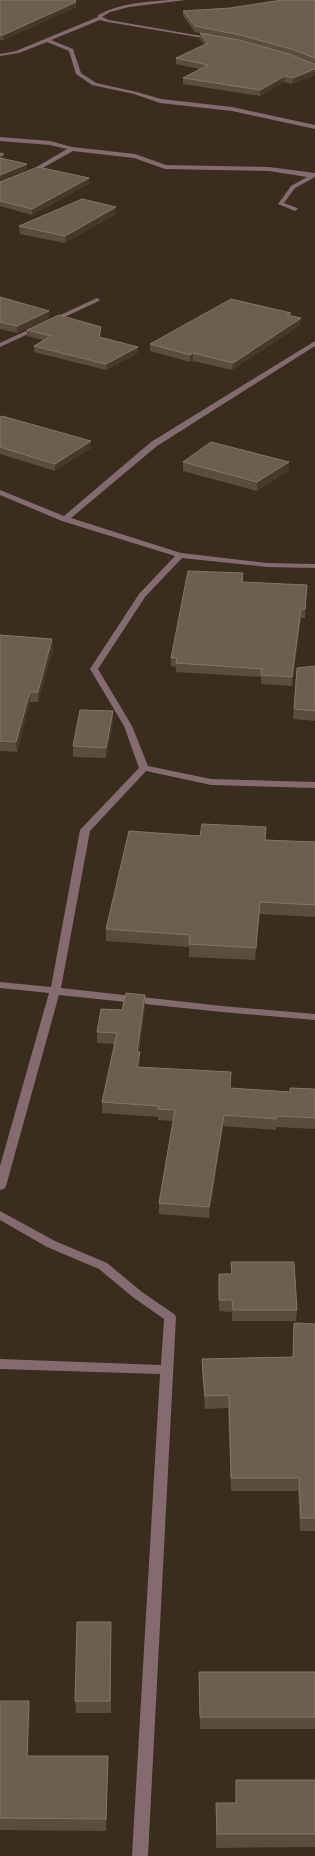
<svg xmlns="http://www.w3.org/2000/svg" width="315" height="1856" viewBox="0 0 315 1856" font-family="'Titillium Web',sans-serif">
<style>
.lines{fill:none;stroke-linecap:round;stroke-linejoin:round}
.street{fill:#836b6f;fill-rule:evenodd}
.wall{fill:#5b4d3e}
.shaded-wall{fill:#473929}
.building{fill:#6c5f50;stroke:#837668}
</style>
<rect width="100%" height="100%" fill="#3a2d1e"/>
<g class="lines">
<g class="street">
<path d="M 169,0 L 186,0 L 129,7 L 110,12 L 102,17 L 109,20 L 213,38 L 215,40 L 108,22 L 100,20 L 51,40 L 73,49 L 81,73 L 96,83 L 137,92 L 161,99 L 232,107 L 315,125 L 315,129 L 232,111 L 160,103 L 134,94 L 92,85 L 76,74 L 69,51 L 47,42 L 19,53 L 0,56 L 0,54 L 16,51 L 98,17 L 98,15 C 120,3 144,2 169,0 Z"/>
<polygon points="0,137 50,141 72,147 135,154 166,165 269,167 315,173 315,177 295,188 284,203 297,208 298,209 295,211 278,204 291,186 307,177 269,171 165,169 134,158 73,151 30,175 28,174 28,172 67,149 50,145 0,141"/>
<polygon points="97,298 100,300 99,301 0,347 0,343"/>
<polygon points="315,341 315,346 157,446 71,518 181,553 267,563 315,564 315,568 267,567 182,558 145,597 98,669 132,726 148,766 211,779 315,782 315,788 211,785 146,771 90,831 61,988 222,1006 315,1014 315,1020 222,1012 59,995 6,1186 4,1189 0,1190 0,1166 49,993 0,988 0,982 51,987 80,830 139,768 124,726 90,669 139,594 175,556 62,521 0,495 0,490 64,516 151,442"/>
<polygon points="0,1211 55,1241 107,1263 142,1292 174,1314 176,1317 148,1856 132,1856 160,1374 0,1369 0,1359 161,1365 164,1319 134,1298 99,1269 47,1247 0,1220"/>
</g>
</g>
<g class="wall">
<polygon points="0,0 76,7 3,40 0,40"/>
<polygon points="315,0 315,63 291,55 315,64 315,75 292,84 284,82 260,96 183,84 183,78 200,69 176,64 176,58 205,45 200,39 200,33 225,38 195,32 183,16 183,11 230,8"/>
<polygon points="0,182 90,183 32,215 0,206"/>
<polygon points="116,214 65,243 20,234 19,226"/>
<polygon points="0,297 49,318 17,333 0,329"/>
<polygon points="290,316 301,318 300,325 232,370 193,361 190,362 150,351 150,344"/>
<polygon points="27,330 101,333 100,337 138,347 138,353 106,370 34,352 34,346 43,340 27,336"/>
<polygon points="0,417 91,441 91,448 55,471 0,454"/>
<polygon points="183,462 289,462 288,471 257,491 183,471"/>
<polygon points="243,582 307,585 305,618 301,618 292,686 261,684 261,677 176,672 176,667 171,666 171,658"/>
<polygon points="0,635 52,639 53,649 38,702 30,702 17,752 0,751"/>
<polygon points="315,666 315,721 293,719 294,709"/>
<polygon points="113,721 106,758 73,757 73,746"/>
<polygon points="200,836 266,840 315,842 315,917 259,914 255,960 189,957 189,947 106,941 106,929"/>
<polygon points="145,995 145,1005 139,1052 140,1063 139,1067 231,1083 231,1088 290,1092 315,1089 315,1129 276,1127 276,1130 223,1126 209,1218 159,1214 159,1203 173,1121 158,1120 158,1117 102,1113 102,1102 115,1044 97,1043 97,1032 122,1010"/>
<polygon points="231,1262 297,1310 296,1321 232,1321 232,1312 219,1311 219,1274 231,1274"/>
<polygon points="294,1323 315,1324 315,1531 300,1531 298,1491 231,1491 228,1408 205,1409 202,1372 202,1359 293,1357"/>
<polygon points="111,1634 111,1713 76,1713 75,1701"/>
<polygon points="199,1672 315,1672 315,1729 200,1729"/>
<polygon points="0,1701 29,1701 30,1713 28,1756 108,1756 108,1768 106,1831 0,1830"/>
<polygon points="236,1780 315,1780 315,1847 216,1848 216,1803 236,1803"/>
</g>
<g class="shaded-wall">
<polygon points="76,2 76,7 3,40 3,35"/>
<polygon points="315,69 315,75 292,84 293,78"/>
<polygon points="285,76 284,82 260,96 260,90"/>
<polygon points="4,154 4,160 0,162 0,156"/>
<polygon points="27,164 27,170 0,181 0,175"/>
<polygon points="89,178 90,183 32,215 32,209"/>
<polygon points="116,207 116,214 65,243 65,236"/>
<polygon points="49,311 49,318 17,333 17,326"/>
<polygon points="301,318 300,325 232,370 233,363"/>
<polygon points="101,327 101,333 99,343 99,337"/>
<polygon points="138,347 138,353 106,370 106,364"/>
<polygon points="193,353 193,361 190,362 190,355"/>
<polygon points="91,441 91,448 55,471 55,464"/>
<polygon points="289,462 288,471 257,491 257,482"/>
<polygon points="301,609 301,618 292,686 292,677"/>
<polygon points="52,639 53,649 38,702 38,692"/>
<polygon points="30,692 30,702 17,752 16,742"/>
<polygon points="113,711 113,721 106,758 106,748"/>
<polygon points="145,995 145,1005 137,1062 137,1052"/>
<polygon points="140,1052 140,1063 137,1078 137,1067"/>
<polygon points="231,1072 231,1083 229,1099 230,1088"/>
<polygon points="224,1115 223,1126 209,1218 209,1207"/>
<polygon points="29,1701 30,1713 28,1768 27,1756"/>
<polygon points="108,1756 108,1768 106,1831 106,1819"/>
</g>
<g class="building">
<polygon points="0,0 75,0 76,2 3,35 0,35"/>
<polygon points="282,0 315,0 315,58 291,49 240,35 195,26 183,11 230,8"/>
<polygon points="200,33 239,40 289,54 315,64 315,69 293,78 285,76 260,90 183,78 208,65 176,58 208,43"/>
<polygon points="0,153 4,154 0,156"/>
<polygon points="0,158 27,164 0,175"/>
<polygon points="38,167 89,178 32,209 0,201 0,184 2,183 0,182"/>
<polygon points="82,199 116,207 65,236 19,226"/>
<polygon points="0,297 49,311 17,326 0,322"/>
<polygon points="231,299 291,313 287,315 301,318 233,363 193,353 190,355 150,344"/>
<polygon points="59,315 101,327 99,337 138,347 106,364 34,346 51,336 27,330"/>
<polygon points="2,416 91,441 55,464 0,447 0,417"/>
<polygon points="211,442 289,462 257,482 183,462"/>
<polygon points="188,571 243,573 242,582 307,585 305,609 301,609 292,677 261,675 262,669 176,663 177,658 171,658"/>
<polygon points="0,635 52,639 38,692 30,692 16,742 0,741"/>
<polygon points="315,666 315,711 294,709 297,668"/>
<polygon points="80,710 113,711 106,748 73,746"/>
<polygon points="202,824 266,827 265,840 315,842 315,905 260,902 256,948 189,944 190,935 106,929 129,831 200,836"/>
<polygon points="126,993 145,995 137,1052 140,1052 137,1067 231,1072 230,1088 290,1092 290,1088 315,1089 315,1118 277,1116 276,1119 224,1115 209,1207 159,1203 175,1110 158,1109 158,1106 102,1102 117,1033 97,1032 101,1009 122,1010"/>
<polygon points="231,1262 294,1262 297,1310 233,1310 232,1300 219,1300 219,1274 232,1274"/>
<polygon points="294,1323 315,1324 315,1518 301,1518 299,1478 231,1478 229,1395 205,1396 202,1359 293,1357"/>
<polygon points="77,1622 111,1622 110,1701 75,1701"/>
<polygon points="199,1672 315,1672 315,1717 200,1717"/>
<polygon points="0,1701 29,1701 27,1756 108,1756 106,1819 0,1818"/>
<polygon points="236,1780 315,1780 315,1834 217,1834 216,1803 236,1803"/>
</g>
</svg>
